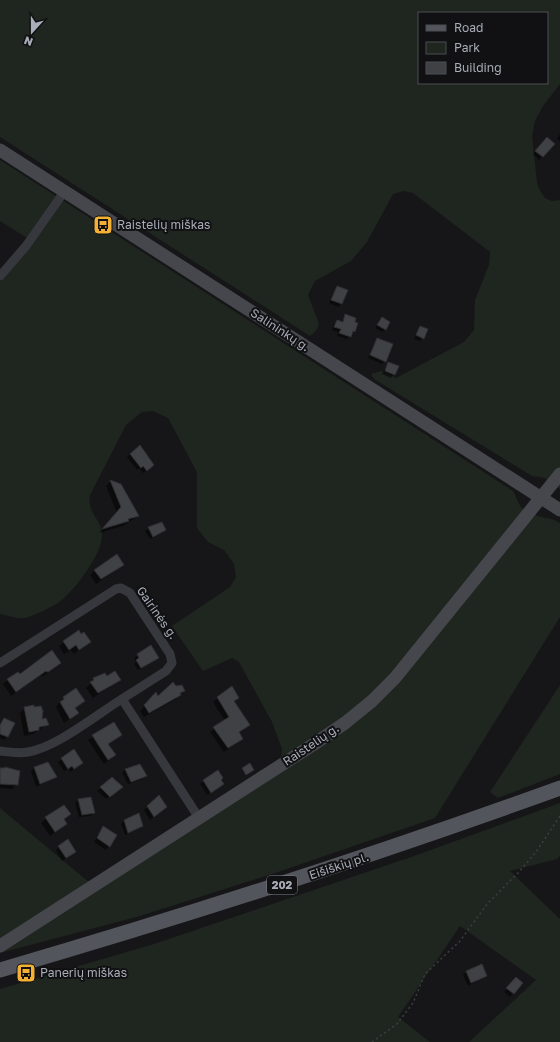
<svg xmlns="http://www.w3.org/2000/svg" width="560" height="1042" viewBox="0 0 560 1042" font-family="'Golos Text',sans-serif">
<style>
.green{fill:#1e261f;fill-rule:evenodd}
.shadow{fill:#0007}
.building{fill:#404145;stroke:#303034}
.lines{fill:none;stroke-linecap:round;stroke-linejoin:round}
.path{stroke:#3d3f44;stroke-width:1.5;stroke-dasharray:2 3;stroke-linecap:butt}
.street{stroke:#37383d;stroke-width:9}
.secondary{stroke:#45474d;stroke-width:13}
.primary{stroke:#53555c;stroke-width:15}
.labels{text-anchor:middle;stroke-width:4;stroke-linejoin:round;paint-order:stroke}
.shield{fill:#111113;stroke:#7b7e86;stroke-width:1}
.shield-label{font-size:11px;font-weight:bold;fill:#a8adb8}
.poi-label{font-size:12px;fill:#a8adb8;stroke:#111113;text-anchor:start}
.street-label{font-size:12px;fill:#a8adb8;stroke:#111113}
</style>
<rect width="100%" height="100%" fill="#161618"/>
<g class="green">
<path d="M 0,0 L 560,0 L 560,84 L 543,106 L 535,121 L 532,136 L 537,183 L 540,191 L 545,198 L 552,201 L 560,200 L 560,489 L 545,478 L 532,476 L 374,379 L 371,374 L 381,371 L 396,378 L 464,342 L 474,330 L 475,300 L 489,265 L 490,252 L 413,193 L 403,191 L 393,194 L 367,242 L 351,261 L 315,281 L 308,295 L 319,324 L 316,331 L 310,336 L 0,137 ZM 419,13 L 547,13 L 547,83 L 419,83 Z"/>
<path d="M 0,160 L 513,491 C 516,496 518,504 522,508 C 533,519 548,515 560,523 L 560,617 L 435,818 L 278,872 L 140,916 L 0,953 L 0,808 L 90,883 L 281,762 L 282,749 L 272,722 L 239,662 L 232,658 L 203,671 L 172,626 L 230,587 L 236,577 L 234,564 L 224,550 L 208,542 L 197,528 L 197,472 L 168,418 L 153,411 L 142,412 L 126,425 L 90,495 C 87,514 101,518 102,534 C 104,552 73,593 58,603 C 51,607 32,617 24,618 C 18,619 7,615 0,614 L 0,281 L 32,241 L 0,221 Z"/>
<polygon points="560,685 560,774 498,798 490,792"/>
<polygon points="560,803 560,856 557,859 510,871 560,919 560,1042 469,1042 536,980 460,926 398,1017 430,1042 0,1042 0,989 154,944 414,856"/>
</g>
<g class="shadow">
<polygon points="560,134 560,141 557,139"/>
<polygon points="544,142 553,144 539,160 533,154"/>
<polygon points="337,287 341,304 338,307 329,303"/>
<polygon points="346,315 354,322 354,331 347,339 337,336 338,332 332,330 334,324 337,321 341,323"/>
<polygon points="382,318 385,329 382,332 375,328"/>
<polygon points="420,327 423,338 420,341 414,339"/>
<polygon points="378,339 385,361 382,364 368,358"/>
<polygon points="389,363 397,367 391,378 382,374"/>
<polygon points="130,454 149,468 143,473 139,468 137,470 127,457"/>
<polygon points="111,481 138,516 123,526 99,533 117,513 106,486"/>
<polygon points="154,525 165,530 150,539 145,531"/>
<polygon points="123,565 96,584 90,575 95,570"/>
<polygon points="81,635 90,642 74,654 71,650 64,654 59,646 64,642"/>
<polygon points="151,647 158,658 138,670 134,664 136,661 134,658"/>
<polygon points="60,663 42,677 41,675 11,696 3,684 8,680"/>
<polygon points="120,680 93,698 86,688 91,683"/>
<polygon points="175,688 184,691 175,700 144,717 140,711 156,694 158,697"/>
<polygon points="232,688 238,698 233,702 249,725 238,733 242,739 224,752 210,732 225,721 213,702"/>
<polygon points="76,689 84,701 75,709 72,717 64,723 56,707 63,698"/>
<polygon points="25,708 33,709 41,720 48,724 33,734 24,736 20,713"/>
<polygon points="4,719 7,737 4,740 0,738 0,724"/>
<polygon points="113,724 121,735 108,745 115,755 104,764 88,740"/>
<polygon points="74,750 82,763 70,772 69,769 64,771 58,762"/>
<polygon points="48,763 56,776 36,787 31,771 34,768"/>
<polygon points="140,765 145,776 142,779 128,784 122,773 125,770"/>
<polygon points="0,769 17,784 12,789 0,788"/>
<polygon points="218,772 219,787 207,795 200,784"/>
<polygon points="112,778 118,790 106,799 97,791"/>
<polygon points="159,797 162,810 150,820 144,810"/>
<polygon points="91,798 94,812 91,816 79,817 75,803 78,800"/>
<polygon points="69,814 64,820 66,823 50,836 41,823 46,818"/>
<polygon points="124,821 142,826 125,835 121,824"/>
<polygon points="103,827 115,836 106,850 94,842"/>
<polygon points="59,847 75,852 62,861 56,850"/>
<polygon points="466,972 486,976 468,986 463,975"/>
<polygon points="513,982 522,984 510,997 504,992"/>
</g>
<g class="building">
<polygon points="547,137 555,144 543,157 535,151"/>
<polygon points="337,286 348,290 342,304 331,300"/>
<polygon points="345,314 356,318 355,322 358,323 355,332 353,331 351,337 339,333 341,329 334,327 337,320 343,322"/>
<polygon points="382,317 390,322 386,330 377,325"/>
<polygon points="420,326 428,329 424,339 416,335"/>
<polygon points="377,338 393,344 386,362 370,355"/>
<polygon points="388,362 399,366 395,375 385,371"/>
<polygon points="140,445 154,465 147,471 143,466 141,468 130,454"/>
<polygon points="110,480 121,484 139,516 128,519 129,521 102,529 121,507"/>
<polygon points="162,522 166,530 153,537 148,527"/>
<polygon points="117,554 124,565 101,579 94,570"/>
<polygon points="79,630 81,634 84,632 91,642 79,650 76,645 69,650 63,641"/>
<polygon points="151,645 159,658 141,668 136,660 139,658 137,654"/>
<polygon points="52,650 61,663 48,672 46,671 16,692 7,679 18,672 20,674"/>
<polygon points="115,671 121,680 98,693 90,682 94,680 93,678 105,673 107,676"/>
<polygon points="173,682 176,686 182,685 185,691 180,693 181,695 149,713 144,705 156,692 158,696"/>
<polygon points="232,686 239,698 234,701 250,725 239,732 243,739 228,748 213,727 229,717 217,697"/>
<polygon points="76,688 85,701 75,708 79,713 70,719 60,702 64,699 63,697"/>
<polygon points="34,705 34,707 41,706 43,711 42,719 46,718 49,725 39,727 39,730 29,732 24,707"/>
<polygon points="4,718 15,723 8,737 0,734 0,725"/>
<polygon points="114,722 122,735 108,744 116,755 108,760 92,735"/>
<polygon points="74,749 83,763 74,769 72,766 68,769 61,758"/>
<polygon points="48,762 57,777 40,784 34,767"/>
<polygon points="250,763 254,770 246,775 242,768"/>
<polygon points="140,764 147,776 131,782 125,769"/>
<polygon points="5,767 20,771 18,785 0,784 0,768 5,768"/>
<polygon points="218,770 223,778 221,780 224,784 211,793 203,780"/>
<polygon points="112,777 123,787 110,797 100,787"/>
<polygon points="159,795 167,807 154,817 147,806"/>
<polygon points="91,797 95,813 82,815 78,799"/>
<polygon points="64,805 71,814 64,819 67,824 55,832 45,817"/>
<polygon points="139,813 143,826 128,833 124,820"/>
<polygon points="103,826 117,835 110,847 97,838"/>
<polygon points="68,839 76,852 66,858 58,846"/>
<polygon points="482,964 487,976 471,983 466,971"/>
<polygon points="516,977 523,983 514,994 506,988"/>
</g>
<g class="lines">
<polyline class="path" points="372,1042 397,1024 413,1003 425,974 460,941 488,903 519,872 536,852 560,816"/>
<g class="street">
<polyline points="0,276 26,246 64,192"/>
<polyline points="0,663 116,589 121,588 130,593 170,654 172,663 166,671 122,699 199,818"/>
<path d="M 0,751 C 9,752 19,754 28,752 C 57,747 96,715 122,699"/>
</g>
<g class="secondary">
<polyline points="0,150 560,510"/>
<polyline points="0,946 314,744 345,723 372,701 395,678 560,474"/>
</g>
<path class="primary" d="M 0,970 C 189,915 375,855 560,788"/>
</g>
<defs>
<g id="bus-square" transform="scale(1)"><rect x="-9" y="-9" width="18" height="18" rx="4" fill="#f2b134" stroke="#111113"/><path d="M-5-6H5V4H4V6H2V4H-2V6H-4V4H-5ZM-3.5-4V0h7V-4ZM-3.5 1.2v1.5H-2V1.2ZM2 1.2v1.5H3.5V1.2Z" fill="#111"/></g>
</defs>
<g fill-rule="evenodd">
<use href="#bus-square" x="103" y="225"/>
<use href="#bus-square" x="26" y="973"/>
</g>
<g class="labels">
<rect class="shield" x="267" y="876" width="30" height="18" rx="3"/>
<g class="shield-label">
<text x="282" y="889">202</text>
</g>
<g class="poi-label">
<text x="117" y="229">Raistelių miškas</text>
<text x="40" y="977">Panerių miškas</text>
</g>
<g class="street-label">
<text transform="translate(280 330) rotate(33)" y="4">Salininkų g.</text>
<text transform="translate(157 613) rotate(55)" y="4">Gairinės g.</text>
<text transform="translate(311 745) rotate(-34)" y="4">Raistelių g.</text>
<text transform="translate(339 866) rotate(-18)" y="4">Eišiškių pl.</text>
</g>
</g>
<rect x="418" y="12" width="130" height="72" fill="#111113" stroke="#4d4f55"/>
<rect x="426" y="25" width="20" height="6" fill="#53555c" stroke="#4d4f55"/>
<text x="454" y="32" font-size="12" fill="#a8adb8">Road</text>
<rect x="426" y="42" width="20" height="12" fill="#1e261f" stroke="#4d4f55"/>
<text x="454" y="52" font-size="12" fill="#a8adb8">Park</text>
<rect x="426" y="62" width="20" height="12" fill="#404145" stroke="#4d4f55"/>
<text x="454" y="72" font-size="12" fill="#a8adb8">Building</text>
<g transform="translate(32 32) rotate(201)" stroke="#111113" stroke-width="3" paint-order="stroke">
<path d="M0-3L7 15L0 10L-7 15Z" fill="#a8adb8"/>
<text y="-6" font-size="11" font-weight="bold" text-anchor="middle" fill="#a8adb8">N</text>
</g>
</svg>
